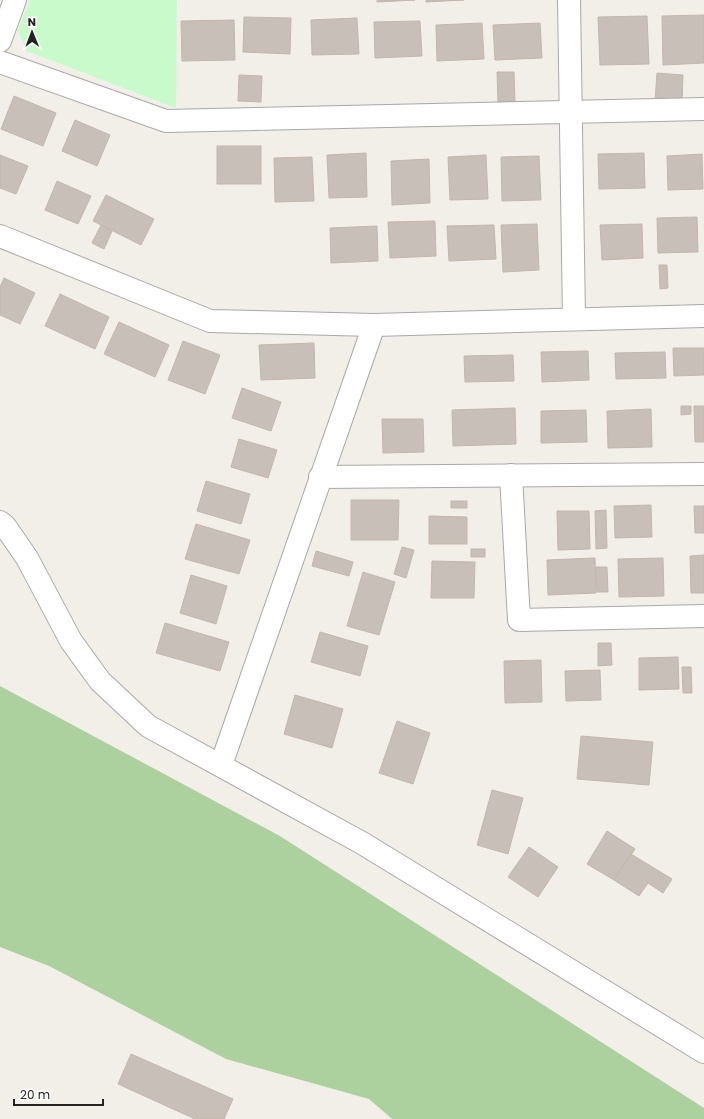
<svg xmlns="http://www.w3.org/2000/svg" width="704" height="1119" viewBox="0 0 704 1119" font-family="Poppins,sans-serif">
<style>
.forest{fill:#add19e}
.park{fill:#c8facc}
.building{fill:#c7bfb8;stroke:#c4b6ab}
.lines{fill:none;stroke-linecap:round;stroke-linejoin:round}
.minor-casing{stroke:#a9a9a9;stroke-width:24}
.minor{stroke:#fff;stroke-width:22}
</style>
<rect width="100%" height="100%" fill="#f2efe9"/>
<polygon class="forest" points="0,686 280,836 704,1108 704,1119 392,1119 369,1099 226,1059 49,966 0,947"/>
<polygon class="park" points="30,0 177,0 176,108 27,51 18,30"/>
<g class="building">
<polygon points="377,0 415,0 377,2"/>
<polygon points="426,0 464,0 426,2"/>
<polygon points="704,15 704,63 663,65 662,16"/>
<polygon points="647,16 649,64 600,65 598,17"/>
<polygon points="244,17 291,18 290,54 243,52"/>
<polygon points="357,18 359,54 312,55 311,20"/>
<polygon points="234,20 235,60 182,61 181,21"/>
<polygon points="420,21 422,56 375,58 374,22"/>
<polygon points="482,23 484,59 437,61 436,25"/>
<polygon points="540,23 542,58 495,60 493,25"/>
<polygon points="497,72 514,72 515,102 498,102"/>
<polygon points="657,73 683,75 682,102 655,101"/>
<polygon points="239,75 262,76 261,102 238,101"/>
<polygon points="14,96 56,113 43,146 1,129"/>
<polygon points="75,120 110,135 97,166 62,151"/>
<rect x="217" y="146" width="44" height="38"/>
<polygon points="366,153 367,197 329,198 327,155"/>
<polygon points="644,153 645,188 599,189 598,154"/>
<polygon points="702,154 703,189 668,190 667,156"/>
<polygon points="0,155 28,166 16,194 0,188"/>
<polygon points="486,155 488,199 450,200 448,157"/>
<polygon points="539,156 541,200 502,201 501,157"/>
<polygon points="312,157 314,201 275,202 274,158"/>
<polygon points="429,159 430,203 392,205 391,161"/>
<polygon points="57,181 91,196 78,224 45,210"/>
<polygon points="106,195 154,219 141,245 93,221"/>
<polygon points="697,217 698,252 658,253 657,218"/>
<polygon points="435,221 436,256 390,258 388,222"/>
<polygon points="537,224 539,270 503,272 501,225"/>
<polygon points="642,224 643,258 602,260 600,225"/>
<polygon points="101,225 112,231 104,249 92,243"/>
<polygon points="494,225 496,259 449,261 447,226"/>
<polygon points="377,226 378,261 331,263 330,228"/>
<polygon points="659,265 667,265 668,288 660,289"/>
<polygon points="4,278 35,293 20,324 0,315 0,287"/>
<polygon points="60,294 109,317 95,349 45,326"/>
<polygon points="119,322 169,345 155,377 104,354"/>
<polygon points="183,341 220,355 205,394 168,380"/>
<polygon points="314,343 315,378 261,380 259,345"/>
<polygon points="673,348 704,348 704,375 674,376"/>
<polygon points="588,351 589,380 542,382 541,352"/>
<polygon points="665,352 666,378 616,379 615,353"/>
<polygon points="513,355 514,381 465,382 464,356"/>
<polygon points="242,388 281,402 271,431 232,418"/>
<polygon points="681,406 691,406 691,414 681,415"/>
<polygon points="694,406 704,406 704,442 695,442"/>
<polygon points="515,408 516,444 453,446 452,410"/>
<polygon points="651,409 652,447 608,448 607,411"/>
<polygon points="586,410 587,442 541,443 541,411"/>
<polygon points="382,419 423,419 424,452 383,453"/>
<polygon points="239,439 277,450 268,478 231,467"/>
<polygon points="206,481 250,494 241,524 197,511"/>
<polygon points="351,500 399,500 398,540 351,540"/>
<rect x="451" y="501" width="16" height="7"/>
<polygon points="651,505 652,537 615,538 614,506"/>
<polygon points="694,506 704,506 704,533 695,533"/>
<polygon points="606,510 607,548 596,549 595,511"/>
<polygon points="557,511 589,511 590,549 558,550"/>
<polygon points="429,516 467,517 467,544 429,544"/>
<polygon points="196,524 250,540 239,574 185,559"/>
<polygon points="402,547 414,550 406,578 394,574"/>
<rect x="471" y="549" width="14" height="8"/>
<polygon points="316,551 353,562 349,576 312,566"/>
<polygon points="704,555 704,593 691,593 690,556"/>
<polygon points="595,558 596,593 548,595 547,560"/>
<polygon points="663,558 664,596 619,597 618,559"/>
<polygon points="432,561 475,562 474,598 431,598"/>
<polygon points="596,567 607,567 608,592 597,592"/>
<polygon points="363,572 395,582 379,635 347,626"/>
<polygon points="191,575 227,586 216,624 180,613"/>
<polygon points="165,623 229,642 220,671 156,653"/>
<polygon points="320,632 368,646 360,676 311,662"/>
<polygon points="598,643 611,643 612,665 598,666"/>
<polygon points="678,657 679,689 639,690 639,658"/>
<polygon points="541,660 542,702 505,703 504,661"/>
<polygon points="682,667 691,667 692,693 683,693"/>
<polygon points="600,670 601,700 566,701 565,671"/>
<polygon points="295,695 343,709 332,748 284,734"/>
<polygon points="397,721 430,733 413,784 379,773"/>
<polygon points="581,736 653,742 649,785 577,779"/>
<polygon points="492,790 523,798 508,854 477,845"/>
<polygon points="607,831 635,849 614,880 587,864"/>
<polygon points="529,847 558,867 538,897 508,877"/>
<polygon points="631,854 672,879 663,893 648,883 639,896 614,880"/>
<polygon points="131,1054 233,1099 224,1119 195,1119 118,1084"/>
</g>
<g class="lines">
<g class="minor-casing">
<g id="minor">
<polyline points="569,0 574,318"/>
<polyline points="0,41 15,0"/>
<polyline points="0,62 166,121 704,109"/>
<polyline points="0,236 210,321 374,325 704,316"/>
<polyline points="511,475 519,620 704,616"/>
<polyline points="320,477 704,474"/>
<polyline points="0,522 5,526 27,558 71,641 100,681 148,726 362,843 704,1052"/>
<polyline points="221,765 374,325"/>
</g>
</g>
<use href="#minor" class="minor"/>
</g>
<g transform="translate(32 32) rotate(359)" stroke="#ffffff" stroke-width="3" paint-order="stroke">
<path d="M0-3L7 15L0 10L-7 15Z" fill="#222222"/>
<text y="-6" font-size="11" font-weight="bold" text-anchor="middle" fill="#222222">N</text>
</g>
<path d="M14 1099v6h89v-6" fill="none" stroke="#222222" stroke-width="2"/>
<text x="20" y="1099" font-size="12" fill="#222222" stroke="#ffffff" stroke-width="3" paint-order="stroke">20 m</text>
</svg>
